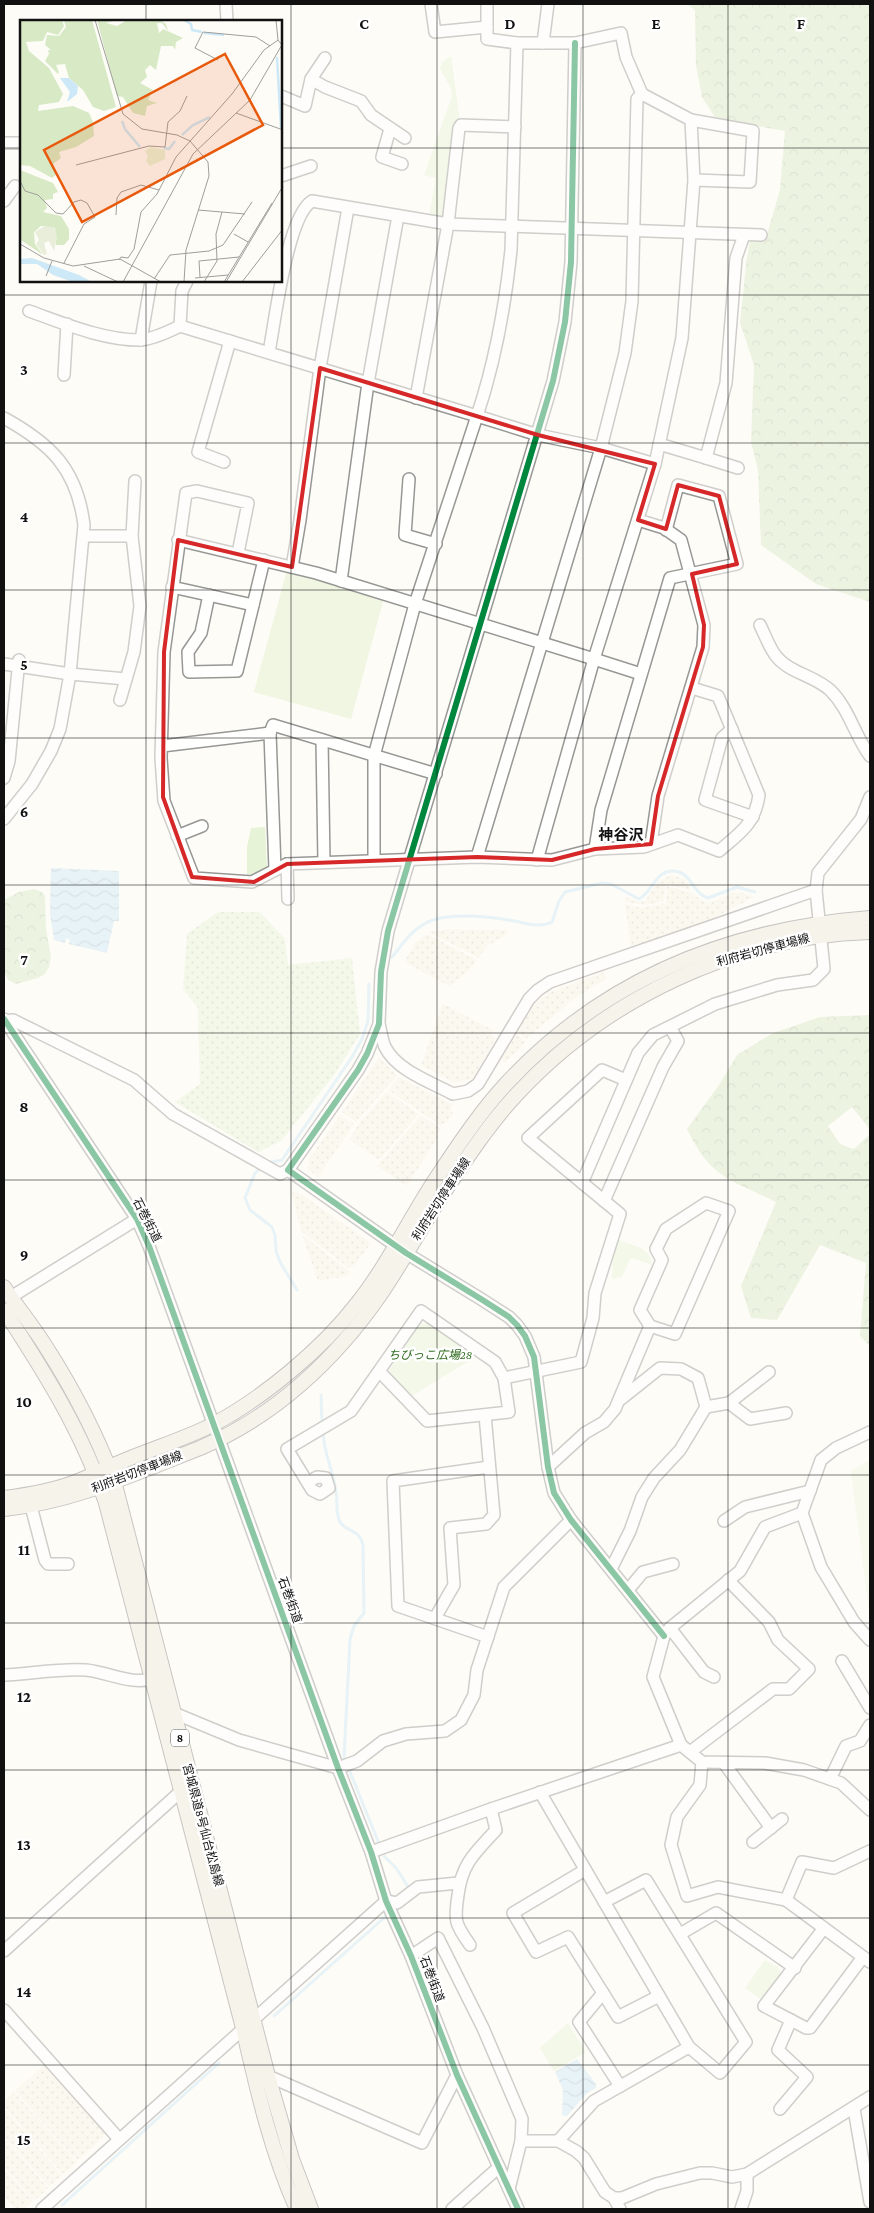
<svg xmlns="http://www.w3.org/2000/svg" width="874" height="2213" viewBox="0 0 874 2213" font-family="'Crimson Pro','Noto Sans JP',serif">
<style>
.farmland{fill:url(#farmland-dots)}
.grass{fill:url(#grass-dots)}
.forest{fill:url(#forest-crowns)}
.park{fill:#e7f3d7}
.pitch{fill:#f0f6e1}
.water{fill:url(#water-waves)}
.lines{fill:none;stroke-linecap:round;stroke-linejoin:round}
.stream{stroke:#cde8f7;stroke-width:3}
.minor-casing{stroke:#979795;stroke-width:14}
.major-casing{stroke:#858482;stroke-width:16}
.minor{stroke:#fffffe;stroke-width:11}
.major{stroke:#ede9dc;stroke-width:14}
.cycleway-casing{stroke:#fff;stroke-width:9}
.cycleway{stroke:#00873e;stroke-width:6}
.marked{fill:none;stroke:#d62828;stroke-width:4;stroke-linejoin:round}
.grid{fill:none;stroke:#111;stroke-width:1;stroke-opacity:0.55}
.labels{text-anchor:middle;stroke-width:5;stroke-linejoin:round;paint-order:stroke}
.shield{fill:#fff;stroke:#585858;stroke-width:1}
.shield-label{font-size:11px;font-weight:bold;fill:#111}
.street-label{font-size:12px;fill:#111;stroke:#fff}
.park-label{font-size:12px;font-style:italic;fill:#2f6b1f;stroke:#fff}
.quarter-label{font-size:15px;font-weight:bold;fill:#111;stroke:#fff}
.inset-river{fill:none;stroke:#cde8f7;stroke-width:2.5}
.inset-road{fill:none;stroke:#9f9e9b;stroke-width:1}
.view{fill:#e8590c;fill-opacity:0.15;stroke:#e8590c;stroke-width:2.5}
.inset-edge{fill:none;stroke:#111;stroke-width:2.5}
.grid-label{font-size:16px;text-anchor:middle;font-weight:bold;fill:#111;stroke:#fff;stroke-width:5;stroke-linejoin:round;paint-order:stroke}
</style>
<defs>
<pattern id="farmland-dots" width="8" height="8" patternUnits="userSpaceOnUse" patternTransform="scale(1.25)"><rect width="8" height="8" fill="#f9f7e4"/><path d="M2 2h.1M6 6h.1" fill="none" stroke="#d4d3c3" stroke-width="1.8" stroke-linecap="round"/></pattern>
<pattern id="grass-dots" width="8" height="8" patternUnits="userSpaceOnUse" patternTransform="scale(1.25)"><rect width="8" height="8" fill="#e7f3d7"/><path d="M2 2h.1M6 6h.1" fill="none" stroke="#c5cfb8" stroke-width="1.8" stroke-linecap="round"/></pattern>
<pattern id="forest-crowns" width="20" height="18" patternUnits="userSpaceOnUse" patternTransform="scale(1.25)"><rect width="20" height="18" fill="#d8eac5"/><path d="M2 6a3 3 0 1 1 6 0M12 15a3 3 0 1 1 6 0" fill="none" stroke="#b8c8a8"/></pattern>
<pattern id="water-waves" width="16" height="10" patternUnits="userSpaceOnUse" patternTransform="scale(1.25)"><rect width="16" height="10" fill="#cde8f7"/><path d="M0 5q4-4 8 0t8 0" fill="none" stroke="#afc6d3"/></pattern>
</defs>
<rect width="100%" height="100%" fill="#fdfcf7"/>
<g class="farmland">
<polygon points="671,875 685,879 690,890 666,884 664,901 646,905 625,902 625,897 640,902 645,901 658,882"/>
<polygon points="667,886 690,892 703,901 710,903 732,893 740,892 754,897 710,920 631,948 625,904 642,908 666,903"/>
<polygon points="447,929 506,930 507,934 486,947 479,958 429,932"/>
<polygon points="427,934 477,960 466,973 449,986 404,962 416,942"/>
<polygon points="603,972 607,979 579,995 526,1039 517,1032 535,1004 548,993"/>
<polygon points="443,1004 493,1030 491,1034 496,1038 473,1079 455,1083 421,1065"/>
<polygon points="517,1034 526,1042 505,1063 501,1059"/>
<polygon points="379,1057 397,1076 356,1122 342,1112"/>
<polygon points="399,1077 453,1105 450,1111 453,1113 445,1124 443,1123 441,1126 388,1090"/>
<polygon points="387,1092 419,1114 379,1160 349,1139 360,1122"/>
<polygon points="340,1115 354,1124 318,1177 308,1169 309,1159"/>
<polygon points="421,1115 441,1129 436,1135 438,1137 407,1186 377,1166"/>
<polygon points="295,1190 371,1243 355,1265 353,1265 350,1269 301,1231 292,1194"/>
<polygon points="302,1235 351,1272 347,1276 318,1281"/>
<polygon points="44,2065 106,2135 77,2161 15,2091"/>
<polygon points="14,2092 77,2162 65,2173 62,2173 4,2107 4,2101"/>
<polygon points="4,2108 62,2175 52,2184 48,2186 4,2137"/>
<polygon points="4,2138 48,2188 34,2201 4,2167"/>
<polygon points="4,2169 33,2201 24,2209 15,2209 4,2196"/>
</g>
<polygon class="grass" points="218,912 260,912 285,939 288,965 352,958 360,1034 334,1075 281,1141 258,1152 175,1102 200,1084 198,1008 183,989 187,934"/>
<g class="forest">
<polygon points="687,4 870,4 870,602 816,584 761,545 758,470 751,442 754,365 740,323 746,264 750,240 765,241 780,190 785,131 716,119 702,97 696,66 695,10"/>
<polygon points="34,889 42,892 45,896 46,929 51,957 49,967 45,974 38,978 16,984 8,980 4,971 4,900 19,892"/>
<path d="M 870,1015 L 870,1130 L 852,1107 L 828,1126 L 840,1144 L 854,1149 L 870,1134 L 870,1346 L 860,1336 L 866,1263 L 820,1245 L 777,1320 L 751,1318 L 741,1286 L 776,1202 C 730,1179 711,1179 687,1129 L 719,1085 L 737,1055 L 773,1033 L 820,1017 Z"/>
</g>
<g class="park">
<polygon points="451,56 460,121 453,128 443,218 429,216 436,178 424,175 452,96 451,88 440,69 442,62"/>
<polygon points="265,827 267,868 256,874 247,875 247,847 251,828"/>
<path d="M 619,1240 C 632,1245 653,1249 652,1265 L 633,1258 L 630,1259 L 622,1277 L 612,1279 L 613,1256 Z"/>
<polygon points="428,1323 474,1353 469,1361 410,1397 387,1374 419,1324"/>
<polygon points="765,1960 778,1967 781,1974 762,2000 745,1988"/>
<polygon points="568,2023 586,2052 554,2071 540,2048"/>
</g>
<g class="pitch">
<polygon points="287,570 384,598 351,719 254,692"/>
<polygon points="870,1460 870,1611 869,1611 851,1471"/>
</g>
<g class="water">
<polygon points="51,868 119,871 119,921 114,921 107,953 69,944 70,940 66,938 65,943 54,940 50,914"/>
<polygon points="577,2059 596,2084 596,2088 587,2093 567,2116 562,2115 563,2090 555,2072"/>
</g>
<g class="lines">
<g class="stream">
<path d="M 392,957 C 402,945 410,932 424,924 C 446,911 491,917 515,921 C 528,924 540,928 552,922 L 559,901 L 565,892 L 602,883 L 611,884 L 639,899 C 654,891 656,866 679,872 C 692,876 694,894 708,898 L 737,887 L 755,892"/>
<polyline points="267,1163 282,1160 352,1057 362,1039 368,1021 369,984"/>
<polyline points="262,1167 255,1173 245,1198 250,1210 272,1227 275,1235 276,1251 280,1262 297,1290"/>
<polyline points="321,1395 322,1424"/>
<path d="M 323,1430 C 323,1452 333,1470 336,1491 C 338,1500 335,1513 340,1522 C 347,1533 359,1528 363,1545 L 364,1613 L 354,1626 L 350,1639 L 344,1757 L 384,1856 L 396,1868 L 409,1888 L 408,1889"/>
<polyline points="274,2016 385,1917"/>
<polyline points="62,2205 219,2063"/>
</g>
<g class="minor-casing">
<g id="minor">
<polyline points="226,4 227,21"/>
<polyline points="431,4 435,32 487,27"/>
<polyline points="487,4 487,39 517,43 575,43 621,33 626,57 642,94 691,120 694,180 682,338 655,464"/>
<polyline points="543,43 548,4"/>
<polyline points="575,43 571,262 565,322 553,381 388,931 381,972 379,1024 367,1054 358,1070 288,1170 406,1253 481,1299 509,1317 517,1325 525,1336 534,1357 548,1467 554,1493 571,1520 664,1636"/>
<polyline points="311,79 325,87 361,101 371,115 405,138"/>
<polyline points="281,96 305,106 311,79 325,58"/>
<polyline points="691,120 753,131 750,182 694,180"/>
<polyline points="390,129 382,157 402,164"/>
<polyline points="4,143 21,143"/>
<polyline points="281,176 311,166"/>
<polyline points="4,201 15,186"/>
<path d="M 29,311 C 63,323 102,340 140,340 C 153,339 168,332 180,326 L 477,416 C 495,362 505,308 511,250 L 517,43"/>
<polyline points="180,326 182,291 187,281"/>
<polyline points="141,340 151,281"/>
<path d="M 269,352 C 275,322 287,216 312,201 L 448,224 L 761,235"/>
<polyline points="64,375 67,324"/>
<polyline points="416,398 448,224 459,128 461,125 515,127"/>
<path d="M 4,418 C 51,444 77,469 84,525 L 70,674 L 60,729 L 51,751 L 32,784 L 4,819"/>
<polyline points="659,444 706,458"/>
<polyline points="224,462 198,452 230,341"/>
<polyline points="738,468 706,458 726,383 736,258 744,235"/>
<polyline points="409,479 405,535 436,544"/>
<polyline points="638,520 664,528 681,540 704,625 703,647 658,796 651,844"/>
<polyline points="84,536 132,536"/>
<polyline points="178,540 316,573 594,659 537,860"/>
<path d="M 238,553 L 248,503 L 197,491 L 186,493 L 164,652 L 161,758 L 164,801 L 194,878 L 252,882 L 287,864 L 477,857 L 552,860 L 595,849 L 644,847 L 678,835 L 719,851 C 740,833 755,824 759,795 L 718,696 L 692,688"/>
<polyline points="292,567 300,520 320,368 348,208"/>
<polyline points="341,581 368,383 398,216"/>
<polyline points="172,587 253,605"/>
<polyline points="209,595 201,633 188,652 189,672 237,671 264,560"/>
<path d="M 760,625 C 765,635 769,647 776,656 C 789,673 816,676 831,691 C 849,709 855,736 870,756"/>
<polyline points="4,664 70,674 126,679"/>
<polyline points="120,700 134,652 140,606 132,536 135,481"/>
<polyline points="732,729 722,738 705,800 753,817"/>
<polyline points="270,733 273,725 436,774"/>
<polyline points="322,740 324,862"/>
<polyline points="162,746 270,733 275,869"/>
<polyline points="4,778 9,761 19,660"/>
<polyline points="177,836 202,826"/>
<polyline points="595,849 601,810 670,578 737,564 719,496 678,485 666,530"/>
<polyline points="477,857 601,448 625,353 632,301 637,99 642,94"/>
<polyline points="374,860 374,756 415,604 477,416 538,435 601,448 655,464 594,659 641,674"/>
<polyline points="287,864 288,899"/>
<polyline points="4,1019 137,1219 149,1246 338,1768 371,1852 386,1901 411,1956 457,2075 518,2209"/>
<polyline points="5,1021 13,1020 134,1080 173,1114 280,1174 288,1170"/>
<path d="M 379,1024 C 381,1031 382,1040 385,1047 C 397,1071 431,1082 453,1094 L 468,1091 L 478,1084 L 529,999 L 538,990 L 550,982 L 816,890"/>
<polyline points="582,1183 638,1053 653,1035 715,1004 777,985 813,980 824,969 816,890 818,873 861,819 870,797"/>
<polyline points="604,1201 663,1067 678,1041 670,1027"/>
<polygon points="706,1203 729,1211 675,1334 650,1326 640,1310 662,1260 656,1249 666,1229"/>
<polyline points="11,1297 137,1219"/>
<polyline points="504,1378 581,1362 593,1318 595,1293 620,1214 528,1138 602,1070 626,1080"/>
<polyline points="621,1399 660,1368 681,1369 698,1378 706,1407"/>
<polyline points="729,1403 750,1419 786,1413"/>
<polyline points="870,1432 836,1448 821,1460 802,1513 821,1567 854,1622 870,1640"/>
<polyline points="548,1467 585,1433 604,1422 615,1409 650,1326"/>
<polyline points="308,1482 317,1477 326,1478 329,1488 320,1494 312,1490 287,1449 351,1411 421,1311 495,1362 504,1378 509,1412 427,1421 379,1371"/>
<polyline points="31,1506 45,1560 48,1564 68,1564"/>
<polyline points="802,1513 765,1527 740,1571 670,1628 664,1636 653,1677 681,1745 702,1762 765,1763 804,1770 841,1783 870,1810"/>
<polyline points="724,1521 745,1507 810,1491"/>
<polyline points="611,1569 630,1531 642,1497 654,1478 680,1450 706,1407 729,1403 769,1372"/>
<polyline points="628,1590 643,1572 673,1564"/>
<polyline points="435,1618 454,1585 450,1528 486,1524 494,1515 485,1415"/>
<polyline points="670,1628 704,1672 714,1677"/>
<polyline points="488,1637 398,1606 393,1481 489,1467"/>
<polyline points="842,1661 870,1708"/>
<path d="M 4,1675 C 30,1674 60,1668 86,1670 C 107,1672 131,1685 151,1679"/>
<polyline points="174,1713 239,1740 338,1768 357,1761 383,1741 406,1734 445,1731 461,1720 474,1695 477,1670 504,1587 571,1520"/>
<polyline points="690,1752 773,1689 789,1689 809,1669 778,1640 769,1622 728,1580"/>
<polyline points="702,1762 700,1785 677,1817 671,1845 687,1896 718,1887 786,1900"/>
<polyline points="724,1763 771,1828"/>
<polyline points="830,1779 846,1746 860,1741 870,1725"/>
<polyline points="540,1792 689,2047 720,2073 746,2042 646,1880 604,1902"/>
<polyline points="753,1842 782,1819"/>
<polyline points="870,1851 834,1868 802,1862 786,1900 870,1962"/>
<polyline points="371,1852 491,1809 681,1745"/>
<polyline points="585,1870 513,1913 536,1952 568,1937 618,2017 659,1996"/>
<polyline points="824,1928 764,2006 806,2028 810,2028 863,1957"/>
<polyline points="680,1934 716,1913 795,1968"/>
<path d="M 470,1945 C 455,1924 454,1921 458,1895 C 462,1863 475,1853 496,1830 L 491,1809"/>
<polyline points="4,1951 180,1792"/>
<polyline points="411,1956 438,1938 483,2028 522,2119 521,2141 509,2189"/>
<polyline points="603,1993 579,2022 620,2086"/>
<polyline points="4,2010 119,2139"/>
<polyline points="268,2076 422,2143 457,2075"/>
<polyline points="780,2109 807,2077 778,2050 791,2020"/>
<polyline points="854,2109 870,2202"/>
<polyline points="521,2141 558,2141 576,2151 584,2158 605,2192 614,2198 622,2198 656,2184 700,2173 712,2173 732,2177 747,2174 870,2097"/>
<polyline points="558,2141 594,2101 689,2047"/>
<polyline points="614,2198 620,2209"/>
<polyline points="42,2209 386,1901 397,1903 418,1887 458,1883"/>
<polyline points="452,2209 499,2167"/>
<polyline points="741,2209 747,2191 747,2174"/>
</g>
</g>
<g class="major-casing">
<g id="major">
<path d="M 4,1287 C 17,1307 33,1326 46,1347 C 73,1389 96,1433 114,1481 L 268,2076 L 292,2159 L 311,2209"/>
<path d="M 4,1310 C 44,1371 83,1433 106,1503 L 243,2028 C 257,2089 271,2152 297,2209"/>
<path d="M 4,1498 C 27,1495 51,1491 73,1483 C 92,1476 110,1466 128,1459 C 157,1447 187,1438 214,1424 C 263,1398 322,1349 356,1305 C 389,1264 411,1215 441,1171 C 461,1141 482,1110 506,1084 C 604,978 730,929 870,918"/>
<path d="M 4,1509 C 73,1502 136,1473 200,1448 C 274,1417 335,1360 380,1295 C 402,1263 420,1229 441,1197 C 464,1162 488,1125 517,1094 C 607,997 738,936 870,932"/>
</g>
</g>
<use href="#minor" class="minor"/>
<use href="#major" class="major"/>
<g class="cycleway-casing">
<g id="cycleway">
<polyline points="575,43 571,262 565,322 553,381 388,931 381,972 379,1024 367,1054 358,1070 288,1170 406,1253 481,1299 509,1317 517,1325 525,1336 534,1357 548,1467 554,1493 571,1520 664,1636"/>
<polyline points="4,1019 137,1219 149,1246 338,1768 371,1852 386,1901 411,1956 457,2075 518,2209"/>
</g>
</g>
<use href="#cycleway" class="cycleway"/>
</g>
<path d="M0 0H874V2213H0ZM 320,368 L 538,435 L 655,464 L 638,520 L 666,529 L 678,485 L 719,496 L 737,564 L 692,574 L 704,625 L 703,647 L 658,796 L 651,844 L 595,849 L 552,860 L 477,857 L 287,864 L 254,882 L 192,877 L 163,797 L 164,652 L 178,540 L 292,567 Z" fill="#fdfcf7" fill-opacity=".55" fill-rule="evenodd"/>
<path class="marked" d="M 320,368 L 538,435 L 655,464 L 638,520 L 666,529 L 678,485 L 719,496 L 737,564 L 692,574 L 704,625 L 703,647 L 658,796 L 651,844 L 595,849 L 552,860 L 477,857 L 287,864 L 254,882 L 192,877 L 163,797 L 164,652 L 178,540 L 292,567 Z"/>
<path class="grid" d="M 146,4 L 146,21M 291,4 L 291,2209M 437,4 L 437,2209M 583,4 L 583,2209M 728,4 L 728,2209M 4,148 L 21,148M 281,148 L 870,148M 146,281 L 146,2209M 4,295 L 870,295M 4,443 L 870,443M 4,590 L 870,590M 4,738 L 870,738M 4,885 L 870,885M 4,1033 L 870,1033M 4,1180 L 870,1180M 4,1328 L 870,1328M 4,1475 L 870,1475M 4,1623 L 870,1623M 4,1770 L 870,1770M 4,1918 L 870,1918M 4,2065 L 870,2065"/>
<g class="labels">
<rect class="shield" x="171" y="1729.5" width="18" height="17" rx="4"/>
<g class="shield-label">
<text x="180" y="1742">8</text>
</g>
<g class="street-label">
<text transform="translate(763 950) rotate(-15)" y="4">利府岩切停車場線</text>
<text transform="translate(441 1199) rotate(-57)" y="4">利府岩切停車場線</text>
<text transform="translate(147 1220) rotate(63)" y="4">石巻街道</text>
<text transform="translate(137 1472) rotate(-21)" y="4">利府岩切停車場線</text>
<text transform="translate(290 1600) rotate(70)" y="4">石巻街道</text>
<text transform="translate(203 1825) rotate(75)" y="4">宮城県道8号仙台松島線</text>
<text transform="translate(432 1979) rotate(69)" y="4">石巻街道</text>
</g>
<g class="park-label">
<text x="430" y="1359">ちびっこ広場28</text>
</g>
<g class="quarter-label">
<text x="621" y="840">神谷沢</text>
</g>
</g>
<g transform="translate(20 20)">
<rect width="262" height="262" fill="#fdfcf7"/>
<path d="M 131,127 L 145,130 L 145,139 L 130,146 L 126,141 L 128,136 L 125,131 Z" fill="#e7f3d7"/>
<path d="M 0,0 L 42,0 L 44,6 L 38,15 L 27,12 L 23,21 L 6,22 L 9,31 L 29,48 L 43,74 L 39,82 L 19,85 L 18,91 L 53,86 L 69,93 L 73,102 L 74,116 L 56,127 L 39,132 L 41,138 L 33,144 L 37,154 L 32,158 L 10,146 L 0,145 ZM 44,0 L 72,0 L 96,87 L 84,91 L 73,87 L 63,70 L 49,58 L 45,44 L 36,45 L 39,52 L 38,54 L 25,41 L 29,34 L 28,30 L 31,30 L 25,25 L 27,15 L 39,16 L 46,7 ZM 77,0 L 96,0 L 86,3 L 97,6 L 107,0 L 140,0 L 146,4 L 148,11 L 142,3 L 137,3 L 139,13 L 143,9 L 163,18 L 156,22 L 155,30 L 153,26 L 141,26 L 136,50 L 130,45 L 125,50 L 127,57 L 120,63 L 133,70 L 128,80 L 137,83 L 127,86 L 125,96 L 113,93 L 103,77 L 97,76 ZM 0,150 L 33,163 L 38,172 L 33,174 L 33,179 L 25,180 L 27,188 L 23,192 L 41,196 L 49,209 L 49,219 L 44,225 L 36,225 L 35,208 L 21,206 L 14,212 L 15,224 L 23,235 L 1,220 Z" fill="#d8eac5"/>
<path d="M 25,206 L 34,208 L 37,217 L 34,231 L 29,221 L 24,223 L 27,234 L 24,235 L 16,224 L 19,220 L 15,212 Z" fill="#e9eedb"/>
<path d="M 40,58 L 49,58 L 58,66 L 57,74 L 47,82 L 50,72 ZM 12,238 L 59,255 L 72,262 L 53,262 L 33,255 L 17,244 L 0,244 L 0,239 Z" fill="#cde8f7"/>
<path class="inset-river" d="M 164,0 L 171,4 L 172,10 L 182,12M 184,13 L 204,15M 257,37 L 261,108M 102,101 L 105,109 L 120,127M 162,115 L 173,105 L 190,97M 144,128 L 149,129 L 155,121"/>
<path class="inset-road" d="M 75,0 L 103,94 L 122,109 L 157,115 L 170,121 L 188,142 L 189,156 L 166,230 L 164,262M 256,0 L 258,20 L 262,25M 198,40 L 175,28 L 183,12 L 236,17 L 250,26M 216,93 L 263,110M 56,145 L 129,126 L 145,127 L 148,102 L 160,91 L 167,76M 0,161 L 5,171 L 18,175 L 36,193 L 43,194 L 54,182 L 61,180 L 67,183 L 75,197 L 64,204 L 44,243M 178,190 L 225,194M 96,195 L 97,178 L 101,172 L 121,165 L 139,170M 214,214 L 228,222M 0,224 L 24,238 L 53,246 L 100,239 L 141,262M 99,240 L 101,237 L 108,238 L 114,229 L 121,192 L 137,174 L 156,137 L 212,74 L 244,30 L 258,20M 64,246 L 98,262M 26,256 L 32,241M 180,257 L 179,241 L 219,237M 175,258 L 208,255M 134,259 L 150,235 L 189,231 L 203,225 L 232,182M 103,262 L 173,134 L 230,80 L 263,23M 184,262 L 197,241 L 196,214 L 202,192M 204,262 L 252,183M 206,262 L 263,166M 222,262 L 263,209"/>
<path class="view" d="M 205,34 L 243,105 L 62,202 L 24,130 Z"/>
<rect width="262" height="262" class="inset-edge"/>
</g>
<g class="grid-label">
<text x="364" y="29">C</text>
<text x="510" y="29">D</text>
<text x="656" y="29">E</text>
<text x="801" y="29">F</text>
<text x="24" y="375">3</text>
<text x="24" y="522">4</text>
<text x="24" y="670">5</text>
<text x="24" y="817">6</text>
<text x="24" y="965">7</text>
<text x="24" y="1112">8</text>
<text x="24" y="1260">9</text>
<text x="24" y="1407">10</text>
<text x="24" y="1555">11</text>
<text x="24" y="1702">12</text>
<text x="24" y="1850">13</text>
<text x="24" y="1997">14</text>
<text x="24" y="2145">15</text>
</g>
<rect width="874" height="2213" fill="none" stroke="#111111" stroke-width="10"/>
</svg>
